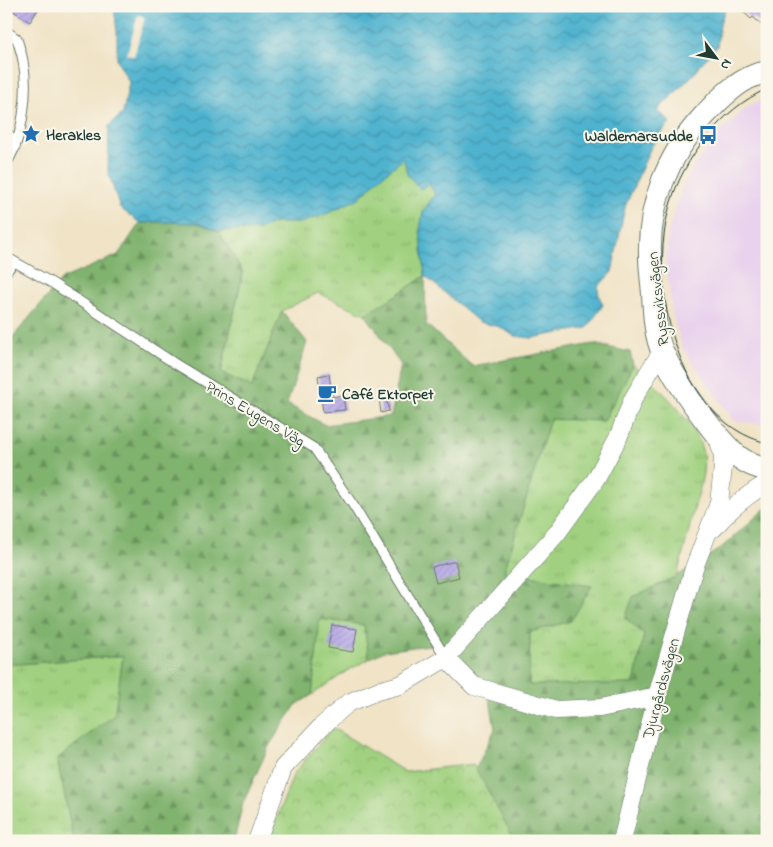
<svg xmlns="http://www.w3.org/2000/svg" width="773" height="847" viewBox="0 0 773 847" font-family="'Indie Flower',sans-serif">
<style>
.built{fill:#e9d2ed}
.grass{fill:url(#grass-tufts);stroke:#60875a}
.forest{fill:url(#forest-firs);stroke:#507851}
.park{fill:url(#park-crowns);stroke:#60875a}
.water{fill:url(#water-waves);stroke:#387882}
.pier{fill:#f0e3c6}
.building{fill:url(#building-hatch)}
.lines{fill:none;stroke-linecap:round;stroke-linejoin:round}
.service-casing{stroke:#687767;stroke-width:11}
.minor-casing{stroke:#687767;stroke-width:19}
.tertiary-casing{stroke:#687767;stroke-width:24}
.service{stroke:#fff;stroke-width:9}
.minor{stroke:#fff;stroke-width:18}
.tertiary{stroke:#fff;stroke-width:22}
.tram{stroke:#1f3d34;stroke-width:1}
.labels{text-anchor:middle;stroke-width:4;stroke-linejoin:round;paint-order:stroke}
.poi-label{font-size:16px;font-weight:bold;fill:#1f3d34;stroke:#fbf7ec;text-anchor:start}
.street-label{font-size:16px;fill:#1f3d34;stroke:#fbf7ec}
</style>
<defs>
<pattern id="grass-tufts" width="24" height="20" patternUnits="userSpaceOnUse" patternTransform="scale(1.25)"><rect width="24" height="20" fill="#a1d180"/><path d="M3 7l-1-3M5 7V3M7 7l1-3M15 17l-1-3M17 17v-4M19 17l1-3" fill="none" stroke="#8ab46f"/></pattern>
<pattern id="forest-firs" width="22" height="20" patternUnits="userSpaceOnUse" patternTransform="scale(1.25)"><rect width="22" height="20" fill="#80b36e"/><path d="M5 1l3.5 6h-7zM16 11l3.5 6h-7z" fill="#68935b"/></pattern>
<pattern id="park-crowns" width="20" height="18" patternUnits="userSpaceOnUse" patternTransform="scale(1.25)"><rect width="20" height="18" fill="#a1d180"/><path d="M2 6a3 3 0 1 1 6 0M12 15a3 3 0 1 1 6 0" fill="none" stroke="#8ab46f"/></pattern>
<pattern id="water-waves" width="16" height="10" patternUnits="userSpaceOnUse" patternTransform="scale(1.25)"><rect width="16" height="10" fill="#50b3cf"/><path d="M0 5q4-4 8 0t8 0" fill="none" stroke="#4293a9"/></pattern>
<pattern id="building-hatch" width="6" height="6" patternUnits="userSpaceOnUse" patternTransform="scale(1.25)"><rect width="6" height="6" fill="#b1a2e8"/><path d="M-1 1l2-2M0 6l6-6M5 7l2-2" fill="none" stroke="#8f85bd"/></pattern>
</defs>
<rect width="100%" height="100%" fill="#fbf7ec"/>
<filter id="ink" filterUnits="userSpaceOnUse"><feTurbulence type="fractalNoise" baseFrequency=".02" numOctaves="2"/><feDisplacementMap in="SourceGraphic" scale="10" xChannelSelector="R" yChannelSelector="G"/><feConvolveMatrix kernelMatrix="1 2 1 2 8 2 1 2 1" color-interpolation-filters="sRGB"/></filter>
<filter id="wash" filterUnits="userSpaceOnUse"><feTurbulence type="fractalNoise" baseFrequency=".0096" numOctaves="4" result="noise"/><feDisplacementMap in="SourceGraphic" scale="20" xChannelSelector="R" yChannelSelector="G"/><feGaussianBlur stdDeviation="1.12" result="paint"/><feColorMatrix in="noise" values="0 0 0 0 0 0 0 0 0 0 0 0 0 0 0 0 0 1.4 0 .05"/><feComposite in="paint" operator="in"/></filter>
<g filter="url(#wash)">
<rect width="100%" height="100%" fill="#f0e3c6"/>
<polygon class="built" points="767,97 767,425 734,421 683,349 672,313 666,263 668,233 675,206 683,186 694,166 721,131 745,108"/>
<g class="grass">
<polygon points="403,159 405,163 407,174 420,189 429,184 435,194 423,212 420,230 425,276 389,300 365,314 318,293 282,311 252,387 221,373 243,272 218,231 258,230 275,223 300,223 326,214 359,198 382,176"/>
<path d="M 633,365 C 657,386 697,421 703,454 C 706,473 698,495 693,513 C 688,534 683,555 677,576 L 633,597 L 644,634 L 634,684 L 529,685 L 530,632 L 571,621 L 504,572 L 550,419 L 604,421 Z"/>
<polygon points="320,619 364,625 369,659 347,671 312,695"/>
<polygon points="123,656 115,716 57,759 74,841 6,841 6,665"/>
</g>
<polygon class="forest" points="160,222 198,223 218,231 243,272 221,373 252,387 282,311 307,342 287,404 325,425 391,416 401,365 365,314 389,300 425,276 426,324 472,366 593,344 630,352 633,365 604,421 550,419 504,572 592,586 571,621 530,632 529,685 634,684 644,634 625,618 633,597 677,576 721,548 767,507 767,841 441,841 495,729 487,682 430,645 384,651 369,659 364,625 320,619 312,695 296,705 269,746 243,803 234,841 74,841 57,759 114,715 123,656 6,665 6,345 62,279 118,255 140,223"/>
<polygon class="park" points="333,728 405,772 473,764 515,841 268,841 294,773"/>
<polygon class="water" points="114,6 726,6 720,24 717,47 698,67 697,71 658,110 670,122 651,147 625,207 612,272 598,287 599,296 603,305 587,328 532,338 514,336 500,327 479,322 425,276 420,230 423,212 435,194 429,184 420,189 407,174 405,163 403,159 382,176 359,198 326,214 300,223 275,223 258,230 218,231 198,223 160,222 140,223 120,208 108,172 109,126 123,113 129,82 117,60 117,33"/>
<polygon class="pier" points="138,15 145,17 134,56 127,54"/>
<g id="blocks">
<g class="building">
<polygon points="6,6 40,6 30,22"/>
<polygon points="737,6 766,6 767,30 753,17 751,19"/>
<polygon points="329,374 332,397 343,395 345,410 323,412 318,376"/>
<polygon points="386,396 389,411 381,413 379,397"/>
<polygon points="455,561 459,577 436,583 432,567"/>
<polygon points="332,625 357,629 353,652 328,648"/>
</g>
</g>
</g>
<g filter="url(#ink)">
<use href="#blocks" fill-opacity="0" stroke="#687767" stroke-width="1"/>
<g class="lines">
<g class="service-casing">
<g id="service">
<path d="M 6,31 L 17,39 C 19,46 22,54 23,61 C 29,91 23,139 6,164"/>
<polyline points="6,132 11,137 15,148"/>
<polyline points="6,257 52,283 174,363 314,448 353,505 446,658"/>
<polyline points="6,272 14,262"/>
</g>
</g>
<g class="minor-casing">
<g id="minor">
<path d="M 714,528 C 729,509 747,495 767,483"/>
<polyline points="446,658 474,686 556,710 600,708 657,696"/>
<polyline points="257,841 283,768 321,727 348,703 377,691 400,685 446,658 557,533 596,479 618,438 633,399 650,370 662,352"/>
<polyline points="622,841 657,696 694,568 719,503 723,467 723,456 718,437"/>
</g>
</g>
<g class="tertiary-casing">
<path id="tertiary" d="M 767,72 C 741,76 719,99 703,117 C 668,155 648,204 650,256 C 650,268 652,281 653,294 C 654,313 655,336 663,353 C 674,378 690,400 706,421 C 721,441 740,466 767,469"/>
</g>
<use href="#service" class="service"/>
<use href="#minor" class="minor"/>
<use href="#tertiary" class="tertiary"/>
<path class="tram" d="M 767,89 C 722,108 683,159 670,205 C 647,284 676,421 767,443"/>
</g>
</g>
<defs>
<g id="sight-bare" transform="scale(1.5)"><path d="M0-6L1.8-2.2L6-1.7L2.9 1.2L3.7 5.4L0 3.3L-3.7 5.4L-2.9 1.2L-6-1.7L-1.8-2.2Z" fill="#1f6fb2" stroke="#fbf7ec" stroke-width="2.5" paint-order="stroke"/></g>
<g id="bus-bare" transform="scale(1.5)"><path d="M-5-6H5V4H4V6H2V4H-2V6H-4V4H-5ZM-3.5-4V0h7V-4ZM-3.5 1.2v1.5H-2V1.2ZM2 1.2v1.5H3.5V1.2Z" fill="#1f6fb2" stroke="#fbf7ec" stroke-width="2.5" paint-order="stroke"/></g>
<g id="cafe-bare" transform="scale(1.5)"><path d="M-5.5-4.5H6V0H3Q3 3.5 0 3.5H-2.5Q-5.5 3.5-5.5 0ZM3-3.2v2h1.7v-2ZM-6 4.5H4V6H-6Z" fill="#1f6fb2" stroke="#fbf7ec" stroke-width="2.5" paint-order="stroke"/></g>
</defs>
<g fill-rule="evenodd">
<use href="#sight-bare" x="31" y="134"/>
<use href="#bus-bare" x="708" y="135"/>
<use href="#cafe-bare" x="327" y="393"/>
</g>
<g class="labels">
<g class="poi-label">
<text x="46" y="140">Herakles</text>
<text x="693" y="141" text-anchor="end">Waldemarsudde</text>
<text x="342" y="399">Café Ektorpet</text>
</g>
<g class="street-label">
<text transform="translate(657 299) rotate(-97)" y="6">Ryssviksvägen</text>
<text transform="translate(256 413) rotate(31)" y="6">Prins Eugens Väg</text>
<text transform="translate(660 688) rotate(-75)" y="6">Djurgårdsvägen</text>
</g>
</g>
<rect width="773" height="847" fill="none" stroke="#fbf7ec" stroke-width="25"/>
<g transform="translate(716 58) rotate(122)" stroke="#fbf7ec" stroke-width="4" paint-order="stroke">
<path d="M0-4L9 19L0 12L-9 19Z" fill="#1f3d34"/>
<text y="-8" font-size="14" font-weight="bold" text-anchor="middle" fill="#1f3d34">N</text>
</g>
</svg>
